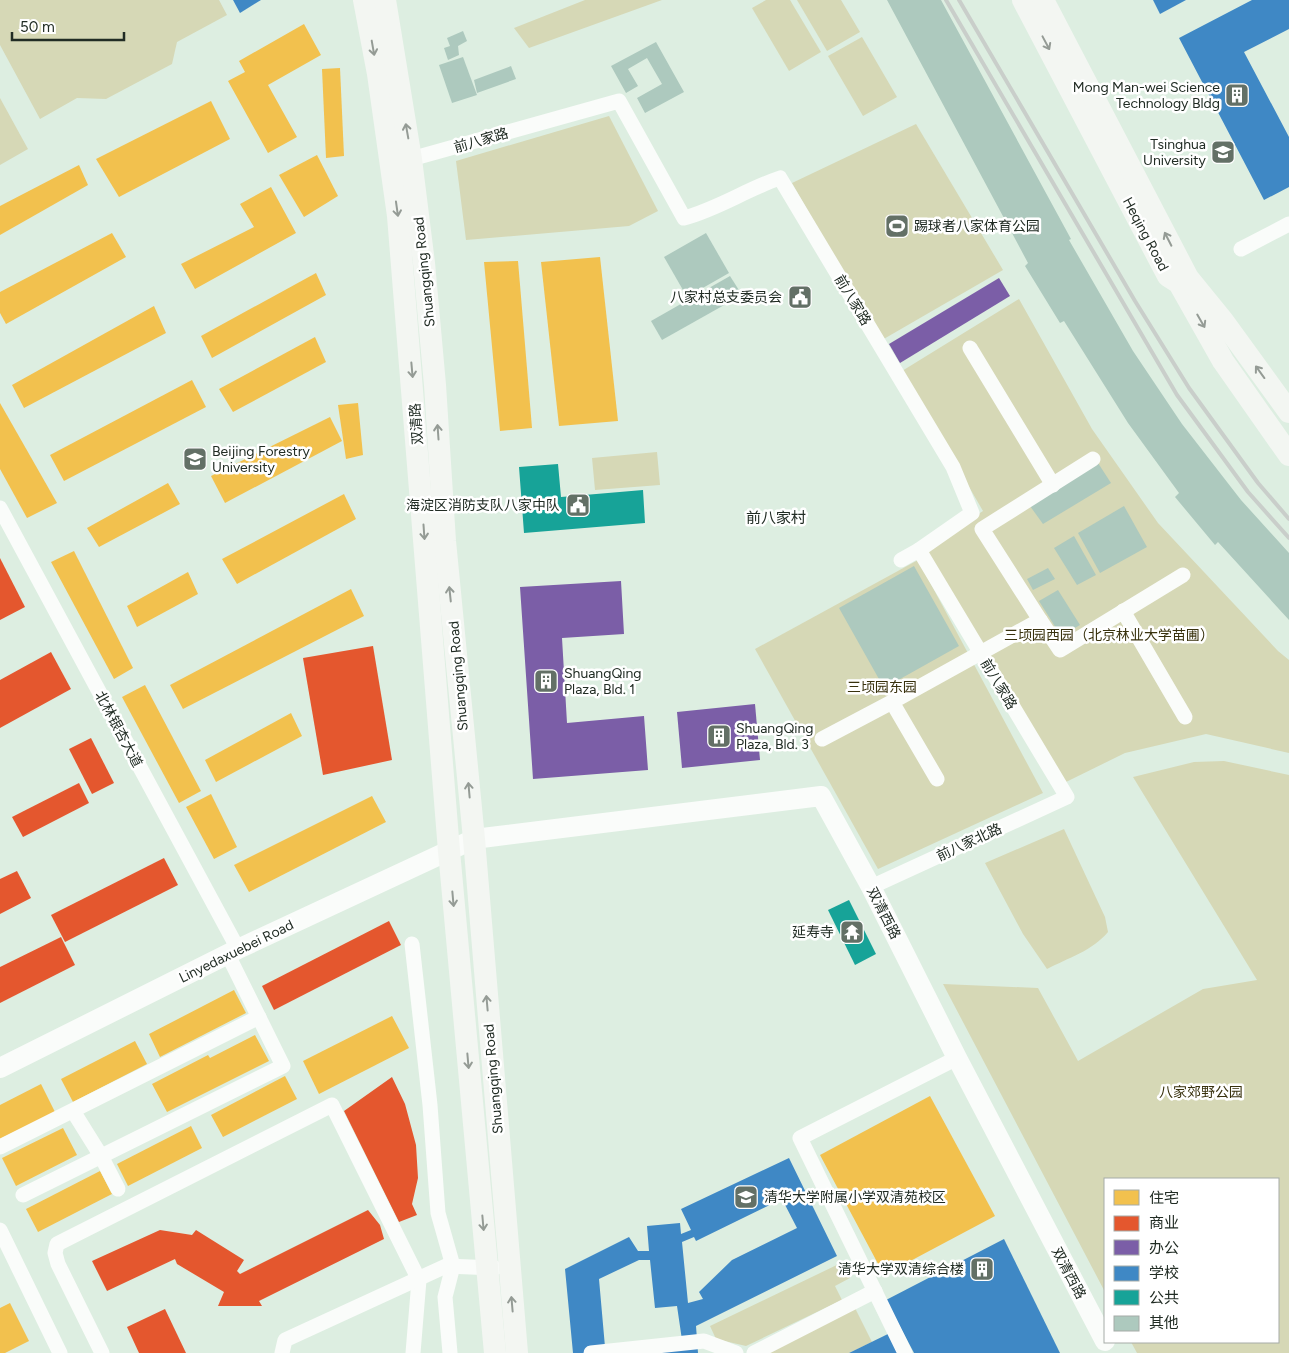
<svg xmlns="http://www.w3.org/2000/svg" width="1289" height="1353" viewBox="0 0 1289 1353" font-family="Figtree,'Noto Sans SC',sans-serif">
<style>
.green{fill:#d6d8b6}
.homes{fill:#f2c14e}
.shops{fill:#e4572e}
.offices{fill:#7b5ea7}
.schools{fill:#3f88c5;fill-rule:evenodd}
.public{fill:#17a398}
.building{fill:#adc9be}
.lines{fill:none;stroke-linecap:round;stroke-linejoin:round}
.minor{stroke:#fafcfa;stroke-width:15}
.tertiary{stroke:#fafcfa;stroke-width:20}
.secondary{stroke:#f3f6f2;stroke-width:22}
.rail{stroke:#c9ceca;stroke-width:4}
.oneway{stroke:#949b95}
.labels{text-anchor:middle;stroke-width:5;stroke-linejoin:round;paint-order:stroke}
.poi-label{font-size:14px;fill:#212c24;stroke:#fff;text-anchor:end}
.street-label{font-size:14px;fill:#212c24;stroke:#fff}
.park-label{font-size:14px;fill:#38310d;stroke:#fff}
.neighbourhood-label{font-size:15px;fill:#212c24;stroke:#fff}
</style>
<rect width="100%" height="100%" fill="#ddeee1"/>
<g class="green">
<polygon points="0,0 219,0 227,15 177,42 172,64 106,99 77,98 40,119 0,45"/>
<polygon points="585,0 662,0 529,48 514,28"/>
<polygon points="766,0 790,0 821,52 789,71 752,8"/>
<polygon points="797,0 841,0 860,32 827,51"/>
<polygon points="862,37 897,97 863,116 828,56"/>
<polygon points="0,98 28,149 0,165"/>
<polygon points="609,116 658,211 629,226 466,240 456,161"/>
<polygon points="916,124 1003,270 882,340 792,183"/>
<polygon points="1019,299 1092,429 1158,523 1278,651 1289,660 1289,753 1206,734 1125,753 1066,782 925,549 983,511 902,371"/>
<polygon points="657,452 660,485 595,490 592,458"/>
<polygon points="918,560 1043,793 878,869 755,649"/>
<polygon points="1224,761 1289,775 1289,1353 1137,1353 1131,1342 1278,1342 1278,1179 1105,1179 1105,1292 943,984 1038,988 1078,1061 1203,989 1257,980 1133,777 1194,762"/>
<path d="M 1064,829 L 1105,917 L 1108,932 C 1092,951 1068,958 1047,969 L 1023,934 L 985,863 Z"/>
<polygon points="843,1262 850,1278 835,1286 842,1300 746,1346 716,1339 710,1326"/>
<polygon points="854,1306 872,1342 849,1353 766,1353"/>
</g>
<g class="homes">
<polygon points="304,24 321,55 268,85 297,137 268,153 228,81 245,72 239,61"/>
<polygon points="340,68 344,156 326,158 322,69"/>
<polygon points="211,101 230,139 119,197 96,159"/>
<polygon points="317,155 338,196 304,217 279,175"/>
<polygon points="79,165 88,185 0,235 0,206"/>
<polygon points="271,187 296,233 195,289 181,264 254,227 240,204"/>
<polygon points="112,233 126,257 6,324 0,313 0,292"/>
<polygon points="600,257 618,421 559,426 541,262"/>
<polygon points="518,261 532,428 500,431 484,262"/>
<polygon points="316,273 326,295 212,358 201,336"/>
<polygon points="154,306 166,333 24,408 12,385"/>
<polygon points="315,337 326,362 233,412 219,389"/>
<polygon points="192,380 206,407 64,481 50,455"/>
<polygon points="0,403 57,503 27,518 0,469"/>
<polygon points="358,403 363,455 346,459 338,405"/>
<polygon points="330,417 342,441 225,503 211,476"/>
<polygon points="168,483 180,504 99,547 87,528"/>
<polygon points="344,494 356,519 237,584 222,559"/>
<polygon points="74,551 133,668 114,679 51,562"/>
<polygon points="188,572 198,594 137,627 127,606"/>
<polygon points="351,589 364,616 183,709 170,685"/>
<polygon points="145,685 201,791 179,803 122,697"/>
<polygon points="291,713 302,736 216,782 205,760"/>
<polygon points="211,794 237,847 214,859 186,807"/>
<polygon points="372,796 386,822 249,892 234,865"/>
<polygon points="234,990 246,1013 160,1057 149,1034"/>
<polygon points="392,1016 409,1048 319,1094 303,1061"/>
<polygon points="255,1035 269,1061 167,1112 152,1084 208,1055 210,1058"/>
<polygon points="135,1041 147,1064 73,1102 61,1079"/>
<polygon points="285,1076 297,1099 223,1137 211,1115"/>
<polygon points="41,1084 55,1112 0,1139 0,1105"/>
<polygon points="930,1096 995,1216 884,1275 820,1155"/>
<polygon points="191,1126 202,1148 128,1186 117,1164"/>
<polygon points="63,1128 77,1155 16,1186 2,1158"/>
<polygon points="100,1171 112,1194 38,1232 26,1209"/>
<polygon points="10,1303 29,1341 5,1353 0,1353 0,1308"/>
</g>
<g class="shops">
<polygon points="0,558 25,607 0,620"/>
<polygon points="373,646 392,760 323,775 303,658"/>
<polygon points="51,652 71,689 0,728 0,680"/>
<polygon points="91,738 114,783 92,794 69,749"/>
<polygon points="79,783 89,803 23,837 12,817"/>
<polygon points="164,858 178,885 65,942 51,915"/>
<polygon points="17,871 31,898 0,914 0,879"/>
<polygon points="389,921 401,945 274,1010 262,986"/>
<polygon points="61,937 75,965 0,1003 0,967"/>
<polygon points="392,1077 405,1104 416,1145 418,1178 412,1204 417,1215 399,1222 344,1111"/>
<polygon points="368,1210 380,1225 384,1239 259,1301 262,1306 218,1306 224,1292 177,1264 175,1259 107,1291 92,1261 160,1230 192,1235 196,1230 244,1260 237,1271 240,1274"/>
<polygon points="165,1309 186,1353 139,1353 127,1327"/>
</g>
<g class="offices">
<polygon points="999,278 1010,296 900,363 889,344"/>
<polygon points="621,581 624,634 562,638 567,723 644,716 648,770 533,779 520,587"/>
<polygon points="755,704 760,760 682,768 677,712"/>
</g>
<g class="schools">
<polygon points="233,0 261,0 240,13"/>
<polygon points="1153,0 1186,0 1160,14"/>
<polygon points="1252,0 1289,0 1289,29 1244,52 1289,137 1289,187 1264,200 1179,38"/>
<path d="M 789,1158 L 837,1256 L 696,1326 L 698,1353 L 573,1353 L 565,1269 L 629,1237 L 638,1251 L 649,1251 L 647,1226 L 680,1223 L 681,1234 L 691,1230 L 681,1209 ZM 782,1199 L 797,1228 L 732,1260 L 699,1292 L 703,1299 L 688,1303 L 682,1242 L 694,1237 L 696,1241 ZM 639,1260 L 650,1260 L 655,1308 L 677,1306 L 682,1340 L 605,1347 L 599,1279 Z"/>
<polygon points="1004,1239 1060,1353 914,1353 886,1300"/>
<polygon points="890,1333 900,1353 849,1353"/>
</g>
<g class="public">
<polygon points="558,464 561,497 643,490 645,523 524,533 519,467"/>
<polygon points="849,900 876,954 855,965 828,910"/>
</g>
<g class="building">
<polygon points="887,0 941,0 1071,239 1069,240 1133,351 1182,424 1241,500 1289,553 1289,620 1218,542 1215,545 1175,497 1179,493 1128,423 1064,321 1060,323 1025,266 1028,263"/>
<polygon points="463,31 467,41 458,46 459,55 448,60 444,48 450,46 447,38"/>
<polygon points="656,42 684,92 645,113 637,98 662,84 647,58 628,69 638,86 626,93 611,66"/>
<polygon points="463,57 477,95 452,103 439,65"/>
<polygon points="511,66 516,79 477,93 474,80"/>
<polygon points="706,233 729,273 687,297 664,257"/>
<polygon points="730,276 742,295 662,340 651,321"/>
<polygon points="1098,463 1111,483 1043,524 1030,506"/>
<polygon points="1124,506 1147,547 1100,573 1078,533"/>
<polygon points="1074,536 1096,575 1077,585 1054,548"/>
<polygon points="914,566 959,646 884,688 839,608"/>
<polygon points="1048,568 1055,579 1033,590 1027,579"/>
<polygon points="1058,590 1080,625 1061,636 1039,601"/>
</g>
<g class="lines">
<g class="minor">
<path d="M 411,159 L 619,101 L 684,218 C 718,209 747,189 780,178 L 953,467 L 972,513 L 919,550 L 1067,797 L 871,887"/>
<polyline points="1241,249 1289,224"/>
<polyline points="970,348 1053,485"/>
<polyline points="0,508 238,949"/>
<polyline points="901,560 919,550"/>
<polyline points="1123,611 1185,717"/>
<polyline points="1040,620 1060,650 1183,575"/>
<polyline points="822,739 892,702"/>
<polyline points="937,779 892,702 1040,620 982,529 1093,459"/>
<polyline points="412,944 430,1105 438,1213 453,1266 445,1297 450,1353"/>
<polyline points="73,1111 101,1156 118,1189"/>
<polyline points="0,1147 259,1017"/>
<polyline points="23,1195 283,1066 228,955"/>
<polyline points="0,1230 60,1353"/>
<polyline points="102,1353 58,1264 55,1253 57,1244 332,1105 419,1280 413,1353"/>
<polyline points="282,1353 285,1340 446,1266 495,1268"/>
<polyline points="591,1353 704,1341 736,1353"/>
<polyline points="754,1353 875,1291"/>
<polyline points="905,1353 800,1138 957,1058"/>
</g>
<polyline class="tertiary" points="0,1068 238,949 474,839 821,796 871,887 957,1058 1105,1341"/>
<g class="secondary">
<polyline points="364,0 378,74 398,216 449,851 495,1353"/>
<polyline points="385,0 411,159 424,263 435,385 445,541 474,839 517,1353"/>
<polyline points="1023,0 1168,276 1179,283 1223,361 1289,455"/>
<polyline points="1043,0 1188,278 1223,321 1289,412"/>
</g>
<g class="rail">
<polyline points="946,0 1177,395 1248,492 1289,538"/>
<polyline points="959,0 1135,301 1189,388 1258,483 1289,519"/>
</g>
</g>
<defs><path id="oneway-shaft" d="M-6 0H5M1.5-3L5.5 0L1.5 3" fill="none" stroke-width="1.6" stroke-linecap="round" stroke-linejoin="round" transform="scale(1.25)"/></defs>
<g class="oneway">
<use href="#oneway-shaft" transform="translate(1046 43) rotate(62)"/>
<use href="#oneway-shaft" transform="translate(373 48) rotate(80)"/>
<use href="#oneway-shaft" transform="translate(407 131) rotate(-100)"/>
<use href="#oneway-shaft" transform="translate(397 209) rotate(82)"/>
<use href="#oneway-shaft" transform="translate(1168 239) rotate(-117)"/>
<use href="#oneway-shaft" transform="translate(1201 321) rotate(60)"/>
<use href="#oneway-shaft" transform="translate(412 370) rotate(85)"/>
<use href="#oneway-shaft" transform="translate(1260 372) rotate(-126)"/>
<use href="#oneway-shaft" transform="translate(438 432) rotate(-94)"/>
<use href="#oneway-shaft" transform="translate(424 532) rotate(86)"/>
<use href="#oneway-shaft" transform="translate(450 594) rotate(-96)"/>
<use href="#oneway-shaft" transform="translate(469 790) rotate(-95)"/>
<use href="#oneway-shaft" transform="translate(453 899) rotate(85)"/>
<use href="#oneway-shaft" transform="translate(487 1003) rotate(-95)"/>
<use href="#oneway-shaft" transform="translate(468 1061) rotate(85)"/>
<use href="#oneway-shaft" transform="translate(483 1223) rotate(85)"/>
<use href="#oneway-shaft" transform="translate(512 1304) rotate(-95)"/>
</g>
<defs>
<g id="building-square" transform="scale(1.25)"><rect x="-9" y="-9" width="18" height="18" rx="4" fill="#637066" stroke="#fff"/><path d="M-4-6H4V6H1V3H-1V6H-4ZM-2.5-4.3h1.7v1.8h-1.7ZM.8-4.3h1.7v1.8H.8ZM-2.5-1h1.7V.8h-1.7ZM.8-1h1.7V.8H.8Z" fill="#fff"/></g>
<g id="university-square" transform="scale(1.25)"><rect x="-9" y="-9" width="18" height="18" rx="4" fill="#637066" stroke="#fff"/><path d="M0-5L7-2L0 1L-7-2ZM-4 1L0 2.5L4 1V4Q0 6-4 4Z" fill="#fff"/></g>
<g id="stadium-square" transform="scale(1.25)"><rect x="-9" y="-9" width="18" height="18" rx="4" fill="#637066" stroke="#fff"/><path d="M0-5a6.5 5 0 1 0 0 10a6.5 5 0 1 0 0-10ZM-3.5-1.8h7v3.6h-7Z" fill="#fff"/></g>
<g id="civic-square" transform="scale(1.25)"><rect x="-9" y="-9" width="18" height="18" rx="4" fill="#637066" stroke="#fff"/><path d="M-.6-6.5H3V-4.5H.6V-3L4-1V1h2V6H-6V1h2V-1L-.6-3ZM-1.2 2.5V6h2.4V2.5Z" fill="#fff"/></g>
<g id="temple-square" transform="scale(1.25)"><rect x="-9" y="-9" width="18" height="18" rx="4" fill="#637066" stroke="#fff"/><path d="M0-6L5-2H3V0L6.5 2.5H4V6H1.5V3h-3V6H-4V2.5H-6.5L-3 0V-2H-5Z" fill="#fff"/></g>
<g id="school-square" transform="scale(1.25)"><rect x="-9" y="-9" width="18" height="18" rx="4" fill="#637066" stroke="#fff"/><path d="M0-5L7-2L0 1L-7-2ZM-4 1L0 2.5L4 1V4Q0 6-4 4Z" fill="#fff"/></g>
</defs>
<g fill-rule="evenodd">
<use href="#building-square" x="1237" y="95"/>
<use href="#university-square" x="1223" y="152"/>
<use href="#stadium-square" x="897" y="226"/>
<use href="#civic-square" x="800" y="297"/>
<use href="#university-square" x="195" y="459"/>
<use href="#civic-square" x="578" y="505"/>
<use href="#building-square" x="546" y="681"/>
<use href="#building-square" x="719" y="736"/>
<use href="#temple-square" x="852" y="932"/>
<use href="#school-square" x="746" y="1197"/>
<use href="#building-square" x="982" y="1269"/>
</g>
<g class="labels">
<g class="poi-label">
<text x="1220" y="92">Mong Man-wei Science<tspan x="1220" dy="16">Technology Bldg</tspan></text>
<text x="1206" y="149">Tsinghua<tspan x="1206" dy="16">University</tspan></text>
<text x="914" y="231" text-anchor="start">踢球者八家体育公园</text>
<text x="782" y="302">八家村总支委员会</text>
<text x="212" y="456" text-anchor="start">Beijing Forestry<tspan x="212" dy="16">University</tspan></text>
<text x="560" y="510">海淀区消防支队八家中队</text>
<text x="564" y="678" text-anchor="start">ShuangQing<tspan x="564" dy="16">Plaza, Bld. 1</tspan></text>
<text x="736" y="733" text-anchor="start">ShuangQing<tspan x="736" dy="16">Plaza, Bld. 3</tspan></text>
<text x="834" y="937">延寿寺</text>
<text x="764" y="1202" text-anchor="start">清华大学附属小学双清苑校区</text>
<text x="964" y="1274">清华大学双清综合楼</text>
</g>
<g class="street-label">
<text transform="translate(481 140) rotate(-16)" y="5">前八家路</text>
<text transform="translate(1146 234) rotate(62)" y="5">Heqing Road</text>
<text transform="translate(424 272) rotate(-96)" y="5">Shuangqing Road</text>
<text transform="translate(853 300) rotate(59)" y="5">前八家路</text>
<text transform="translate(416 424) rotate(-94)" y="5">双清路</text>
<text transform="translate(458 676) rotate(-95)" y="5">Shuangqing Road</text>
<text transform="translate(999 684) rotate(59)" y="5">前八家路</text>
<text transform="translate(119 729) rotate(62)" y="5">北林银杏大道</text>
<text transform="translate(969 842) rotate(-25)" y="5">前八家北路</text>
<text transform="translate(884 913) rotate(63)" y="5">双清西路</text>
<text transform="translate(236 951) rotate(-26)" y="5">Linyedaxuebei Road</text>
<text transform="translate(493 1079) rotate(-95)" y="5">Shuangqing Road</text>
<text transform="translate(1069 1273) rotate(62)" y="5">双清西路</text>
</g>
<g class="park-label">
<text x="1109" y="640">三顷园西园（北京林业大学苗圃）</text>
<text x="882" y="692">三顷园东园</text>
<text x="1201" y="1097">八家郊野公园</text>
</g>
<g class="neighbourhood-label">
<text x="776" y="523">前八家村</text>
</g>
</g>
<rect x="1104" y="1178" width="175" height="165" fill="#ffffff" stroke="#a6aba7"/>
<rect x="1114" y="1190" width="25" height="15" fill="#f2c14e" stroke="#a6aba7"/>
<text x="1149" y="1203" font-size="15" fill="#212c24">住宅</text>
<rect x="1114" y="1216" width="25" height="15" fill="#e4572e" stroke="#a6aba7"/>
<text x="1149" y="1228" font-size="15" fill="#212c24">商业</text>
<rect x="1114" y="1240" width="25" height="15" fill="#7b5ea7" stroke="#a6aba7"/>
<text x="1149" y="1253" font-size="15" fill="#212c24">办公</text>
<rect x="1114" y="1266" width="25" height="15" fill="#3f88c5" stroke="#a6aba7"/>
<text x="1149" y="1278" font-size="15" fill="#212c24">学校</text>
<rect x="1114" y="1290" width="25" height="15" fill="#17a398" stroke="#a6aba7"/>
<text x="1149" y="1303" font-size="15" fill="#212c24">公共</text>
<rect x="1114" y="1316" width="25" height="15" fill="#adc9be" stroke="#a6aba7"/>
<text x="1149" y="1328" font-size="15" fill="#212c24">其他</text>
<path d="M12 32v8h112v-8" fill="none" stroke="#212c24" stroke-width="2.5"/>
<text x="20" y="32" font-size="15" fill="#212c24" stroke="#ffffff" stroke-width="4" paint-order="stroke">50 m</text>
</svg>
